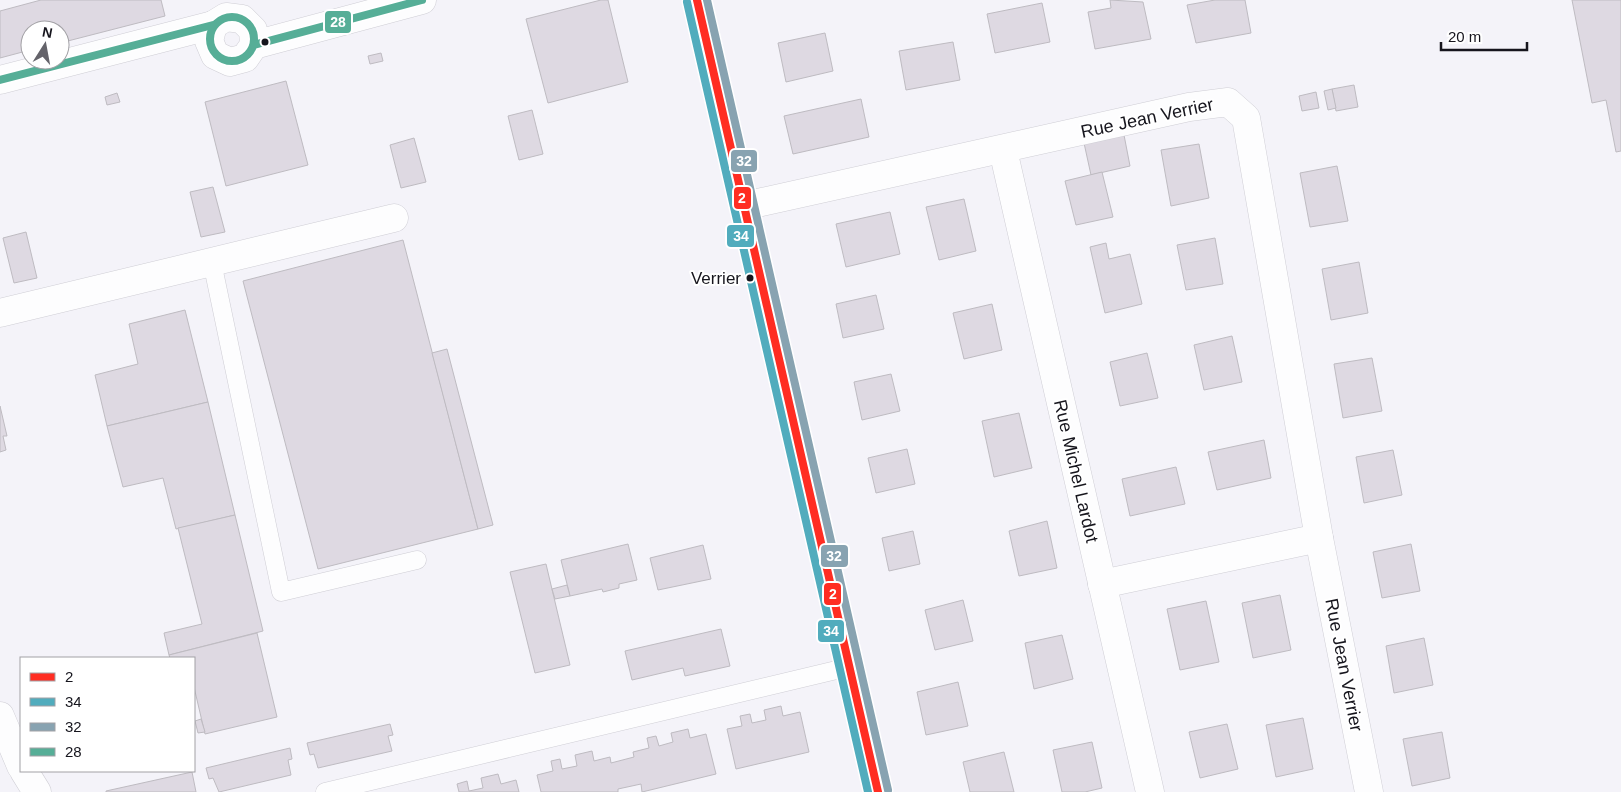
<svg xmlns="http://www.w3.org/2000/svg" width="1621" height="792" viewBox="0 0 1621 792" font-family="Helvetica,sans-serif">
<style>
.building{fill:#ded9e2;stroke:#bebbc1}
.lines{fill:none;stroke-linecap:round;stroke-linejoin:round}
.lane-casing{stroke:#cfced5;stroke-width:19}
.street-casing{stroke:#cfced5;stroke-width:29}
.secondary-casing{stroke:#cfced5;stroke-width:29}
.lane{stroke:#fdfdfe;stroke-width:18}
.street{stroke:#fdfdfe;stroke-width:28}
.secondary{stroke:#fdfdfe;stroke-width:28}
.bus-1-casing{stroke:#fff;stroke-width:11}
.bus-2-casing{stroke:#fff;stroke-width:11}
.bus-3-casing{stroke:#fff;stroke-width:11}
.bus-4-casing{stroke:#fff;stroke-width:11}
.bus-1{stroke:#ff2d22;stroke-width:8}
.bus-2{stroke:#51acbd;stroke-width:8}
.bus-3{stroke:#88a3b1;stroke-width:8}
.bus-4{stroke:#56ae97;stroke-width:8}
.bus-dot{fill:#16151d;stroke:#fff;stroke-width:2}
.labels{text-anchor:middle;stroke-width:4;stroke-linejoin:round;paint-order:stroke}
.bus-label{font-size:17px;fill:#16151d;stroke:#fff;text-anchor:end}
.street-label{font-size:18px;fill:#16151d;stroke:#fff}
.line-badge{stroke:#fff;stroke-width:2}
.badge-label{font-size:14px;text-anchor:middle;font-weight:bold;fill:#fff}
</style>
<rect width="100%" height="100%" fill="#f4f3f9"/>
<g class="building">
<polygon points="41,0 161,0 165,16 60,43 60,30 30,30 30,50 0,58 0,11"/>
<polygon points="601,0 608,0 628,82 548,103 526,19"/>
<polygon points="1110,0 1143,2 1151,39 1095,49 1088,12 1111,8"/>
<polygon points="1215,0 1245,0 1251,33 1196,43 1187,5"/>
<polygon points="1572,0 1621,0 1621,151 1616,152 1606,100 1592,103"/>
<polygon points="1042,3 1050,42 995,53 987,14"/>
<polygon points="825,33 833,71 786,82 778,43"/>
<polygon points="953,42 960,80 906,90 899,51"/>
<polygon points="381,53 383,61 370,64 368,56"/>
<polygon points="286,81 308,165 226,186 205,102"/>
<polygon points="1354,85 1358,107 1336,111 1332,89"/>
<polygon points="1332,89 1336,108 1328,110 1324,91"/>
<polygon points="1316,92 1319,108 1302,111 1299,96"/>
<polygon points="117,93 120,102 107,105 105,97"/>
<polygon points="861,99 869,137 793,154 784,116"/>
<polygon points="532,110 543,154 519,160 508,116"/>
<polygon points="1124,135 1130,166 1091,175 1084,143"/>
<polygon points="414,138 426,182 401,188 390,145"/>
<polygon points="1199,144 1209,198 1171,206 1161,150"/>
<polygon points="1337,166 1348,221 1310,227 1300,173"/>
<polygon points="1102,172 1113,217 1076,225 1065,181"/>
<polygon points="213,187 225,232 201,237 190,192"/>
<polygon points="964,199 976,251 939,260 926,207"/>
<polygon points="890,212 900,254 846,267 836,224"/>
<polygon points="26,232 37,278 14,283 3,238"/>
<polygon points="1215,238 1223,284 1186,290 1177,245"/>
<polygon points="403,240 478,529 318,569 243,281"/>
<polygon points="1106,243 1109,259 1130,254 1142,304 1105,313 1090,247"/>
<polygon points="1359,262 1368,313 1331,320 1322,269"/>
<polygon points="876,295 884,329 843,338 836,304"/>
<polygon points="992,304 1002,350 964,359 953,313"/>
<polygon points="185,310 208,402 107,426 95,375 138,364 129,324"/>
<polygon points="1232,336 1242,382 1204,390 1194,345"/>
<polygon points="447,349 493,525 478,529 432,353"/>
<polygon points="1147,353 1158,398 1120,406 1110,362"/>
<polygon points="1372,358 1382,411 1343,418 1334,364"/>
<polygon points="891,374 900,411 862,420 854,382"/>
<polygon points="208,402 235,515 176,529 163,478 123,487 107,426"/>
<polygon points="0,406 7,436 3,436 6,450 0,452"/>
<polygon points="1019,413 1032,468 994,477 982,421"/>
<polygon points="1264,440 1271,478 1217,490 1208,452"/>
<polygon points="907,449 915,484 876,493 868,458"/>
<polygon points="1393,450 1402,495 1364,503 1356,457"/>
<polygon points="1176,467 1185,504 1130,516 1122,479"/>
<polygon points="235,515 263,631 169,655 164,633 202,624 178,528"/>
<polygon points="1047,521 1057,568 1019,576 1009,531"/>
<polygon points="913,531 920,564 889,571 882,538"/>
<polygon points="628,544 637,580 619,584 619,588 603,592 602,589 570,596 561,560"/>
<polygon points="1411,544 1420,591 1382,598 1373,552"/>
<polygon points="703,545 711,579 658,590 650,558"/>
<polygon points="546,564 570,665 535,673 510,572"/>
<polygon points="567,585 570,596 555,599 552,589"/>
<polygon points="1280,595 1291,650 1253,658 1242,603"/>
<polygon points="963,600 973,641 935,650 925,610"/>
<polygon points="1206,601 1219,662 1180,670 1167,609"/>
<polygon points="721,629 730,666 685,676 683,668 632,680 625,651"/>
<polygon points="257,633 277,717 205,734 194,687 194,658 170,658 169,655"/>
<polygon points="1062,635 1073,679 1034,689 1025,643"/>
<polygon points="1424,638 1433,685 1394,693 1386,646"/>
<polygon points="958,682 968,726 926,735 917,692"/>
<polygon points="781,706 783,716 800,712 809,752 736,769 727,729 742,726 740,716 750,714 752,723 766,720 764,710"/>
<polygon points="1303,718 1313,769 1276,777 1266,725"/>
<polygon points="201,719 205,732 198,733 195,721"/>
<polygon points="390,724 393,735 388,736 392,751 318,768 314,754 310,755 307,743"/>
<polygon points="1227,724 1238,769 1200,778 1189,732"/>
<polygon points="688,729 690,738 706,734 716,774 642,792 641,784 618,789 618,792 541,792 537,775 553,771 551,761 560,759 562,769 577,766 575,755 592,751 594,761 610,757 611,763 634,757 633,752 649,748 647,738 656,736 659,746 673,742 671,733"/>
<polygon points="1442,732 1450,778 1412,786 1403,739"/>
<polygon points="1092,742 1102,788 1085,792 1062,792 1053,750"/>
<polygon points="290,748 292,759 288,760 291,775 219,792 213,778 209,779 206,768"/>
<polygon points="1004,752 1014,792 970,792 963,762"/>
<polygon points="192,772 196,792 106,792 106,791"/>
<polygon points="498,774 501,784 516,780 519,792 459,792 457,784 467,781 469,791 483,788 481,778"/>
</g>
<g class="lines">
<g class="lane-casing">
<g id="lane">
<polyline points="212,262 281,592 417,560"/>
<polyline points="325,792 849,667"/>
</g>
</g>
<g class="street-casing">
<g id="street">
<polyline points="254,45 253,30 242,19 226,17 213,25 209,41 215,55 230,62 245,58 254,45 422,0"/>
<polyline points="0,80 213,25"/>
<polyline points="1003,150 1150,792"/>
<polyline points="744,206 1189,107 1228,102 1246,118 1319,538 1369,792"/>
<polyline points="0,313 394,218"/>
<polyline points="1102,584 1319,538"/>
<polyline points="0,716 21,766"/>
<polyline points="24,771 37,792"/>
</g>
</g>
<g class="secondary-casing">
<polyline id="secondary" points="697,0 878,792"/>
</g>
<use href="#lane" class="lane"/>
<use href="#street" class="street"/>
<use href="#secondary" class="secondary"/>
<g class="bus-1-casing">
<polyline id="bus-1" points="697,0 878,792"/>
</g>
<g class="bus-2-casing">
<polyline id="bus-2" points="687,2 868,792"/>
</g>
<g class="bus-3-casing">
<polyline id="bus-3" points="707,0 888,790"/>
</g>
<g class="bus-4-casing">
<g id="bus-4">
<circle cx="232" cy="39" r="22"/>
<polyline points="254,45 422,0"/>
<polyline points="0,80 213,25"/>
</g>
</g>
<use href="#bus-1" class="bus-1"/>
<use href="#bus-2" class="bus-2"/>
<use href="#bus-3" class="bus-3"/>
<use href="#bus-4" class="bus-4"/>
</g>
<g class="bus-dot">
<circle cx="265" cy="42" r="4.5"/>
<circle cx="750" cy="278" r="4.5"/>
</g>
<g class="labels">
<g class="bus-label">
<text x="741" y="284">Verrier</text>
</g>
<g class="street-label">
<text transform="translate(1147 118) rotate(-12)" y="6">Rue Jean Verrier</text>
<text transform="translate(1076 471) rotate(77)" y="6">Rue Michel Lardot</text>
<text transform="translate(1344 665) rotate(79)" y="6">Rue Jean Verrier</text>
</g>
</g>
<g class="line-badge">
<rect x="324" y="10" width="28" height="24" rx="5" fill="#56ae97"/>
<rect x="730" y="149" width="28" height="24" rx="5" fill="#88a3b1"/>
<rect x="733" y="186" width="19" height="24" rx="5" fill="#ff2d22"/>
<rect x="726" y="224" width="29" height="24" rx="5" fill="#51acbd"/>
<rect x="820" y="544" width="29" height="24" rx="5" fill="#88a3b1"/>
<rect x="823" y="582" width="19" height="24" rx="5" fill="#ff2d22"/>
<rect x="817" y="619" width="28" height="24" rx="5" fill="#51acbd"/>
</g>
<g class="badge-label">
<text x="338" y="27">28</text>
<text x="744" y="166">32</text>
<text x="742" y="203">2</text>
<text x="741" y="241">34</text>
<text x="834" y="561">32</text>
<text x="833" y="599">2</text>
<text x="831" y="636">34</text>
</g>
<rect x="20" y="657" width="175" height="115" fill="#ffffff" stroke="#a2a1a5"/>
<rect x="30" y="673" width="25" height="8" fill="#ff2d22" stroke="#a2a1a5"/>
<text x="65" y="682" font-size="15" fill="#16151d">2</text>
<rect x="30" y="698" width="25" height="8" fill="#51acbd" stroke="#a2a1a5"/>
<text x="65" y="707" font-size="15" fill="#16151d">34</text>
<rect x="30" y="723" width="25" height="8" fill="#88a3b1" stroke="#a2a1a5"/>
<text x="65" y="732" font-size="15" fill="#16151d">32</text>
<rect x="30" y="748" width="25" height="8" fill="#56ae97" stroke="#a2a1a5"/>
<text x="65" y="757" font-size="15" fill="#16151d">28</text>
<g transform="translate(45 45) rotate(11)"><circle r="24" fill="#ffffff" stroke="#a2a1a5"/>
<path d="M0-4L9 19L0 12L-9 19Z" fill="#64636a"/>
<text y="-8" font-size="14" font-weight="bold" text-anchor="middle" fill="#16151d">N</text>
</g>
<path d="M1441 42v8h86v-8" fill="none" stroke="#16151d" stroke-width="2.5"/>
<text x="1448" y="42" font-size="15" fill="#16151d" stroke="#ffffff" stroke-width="4" paint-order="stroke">20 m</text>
</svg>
